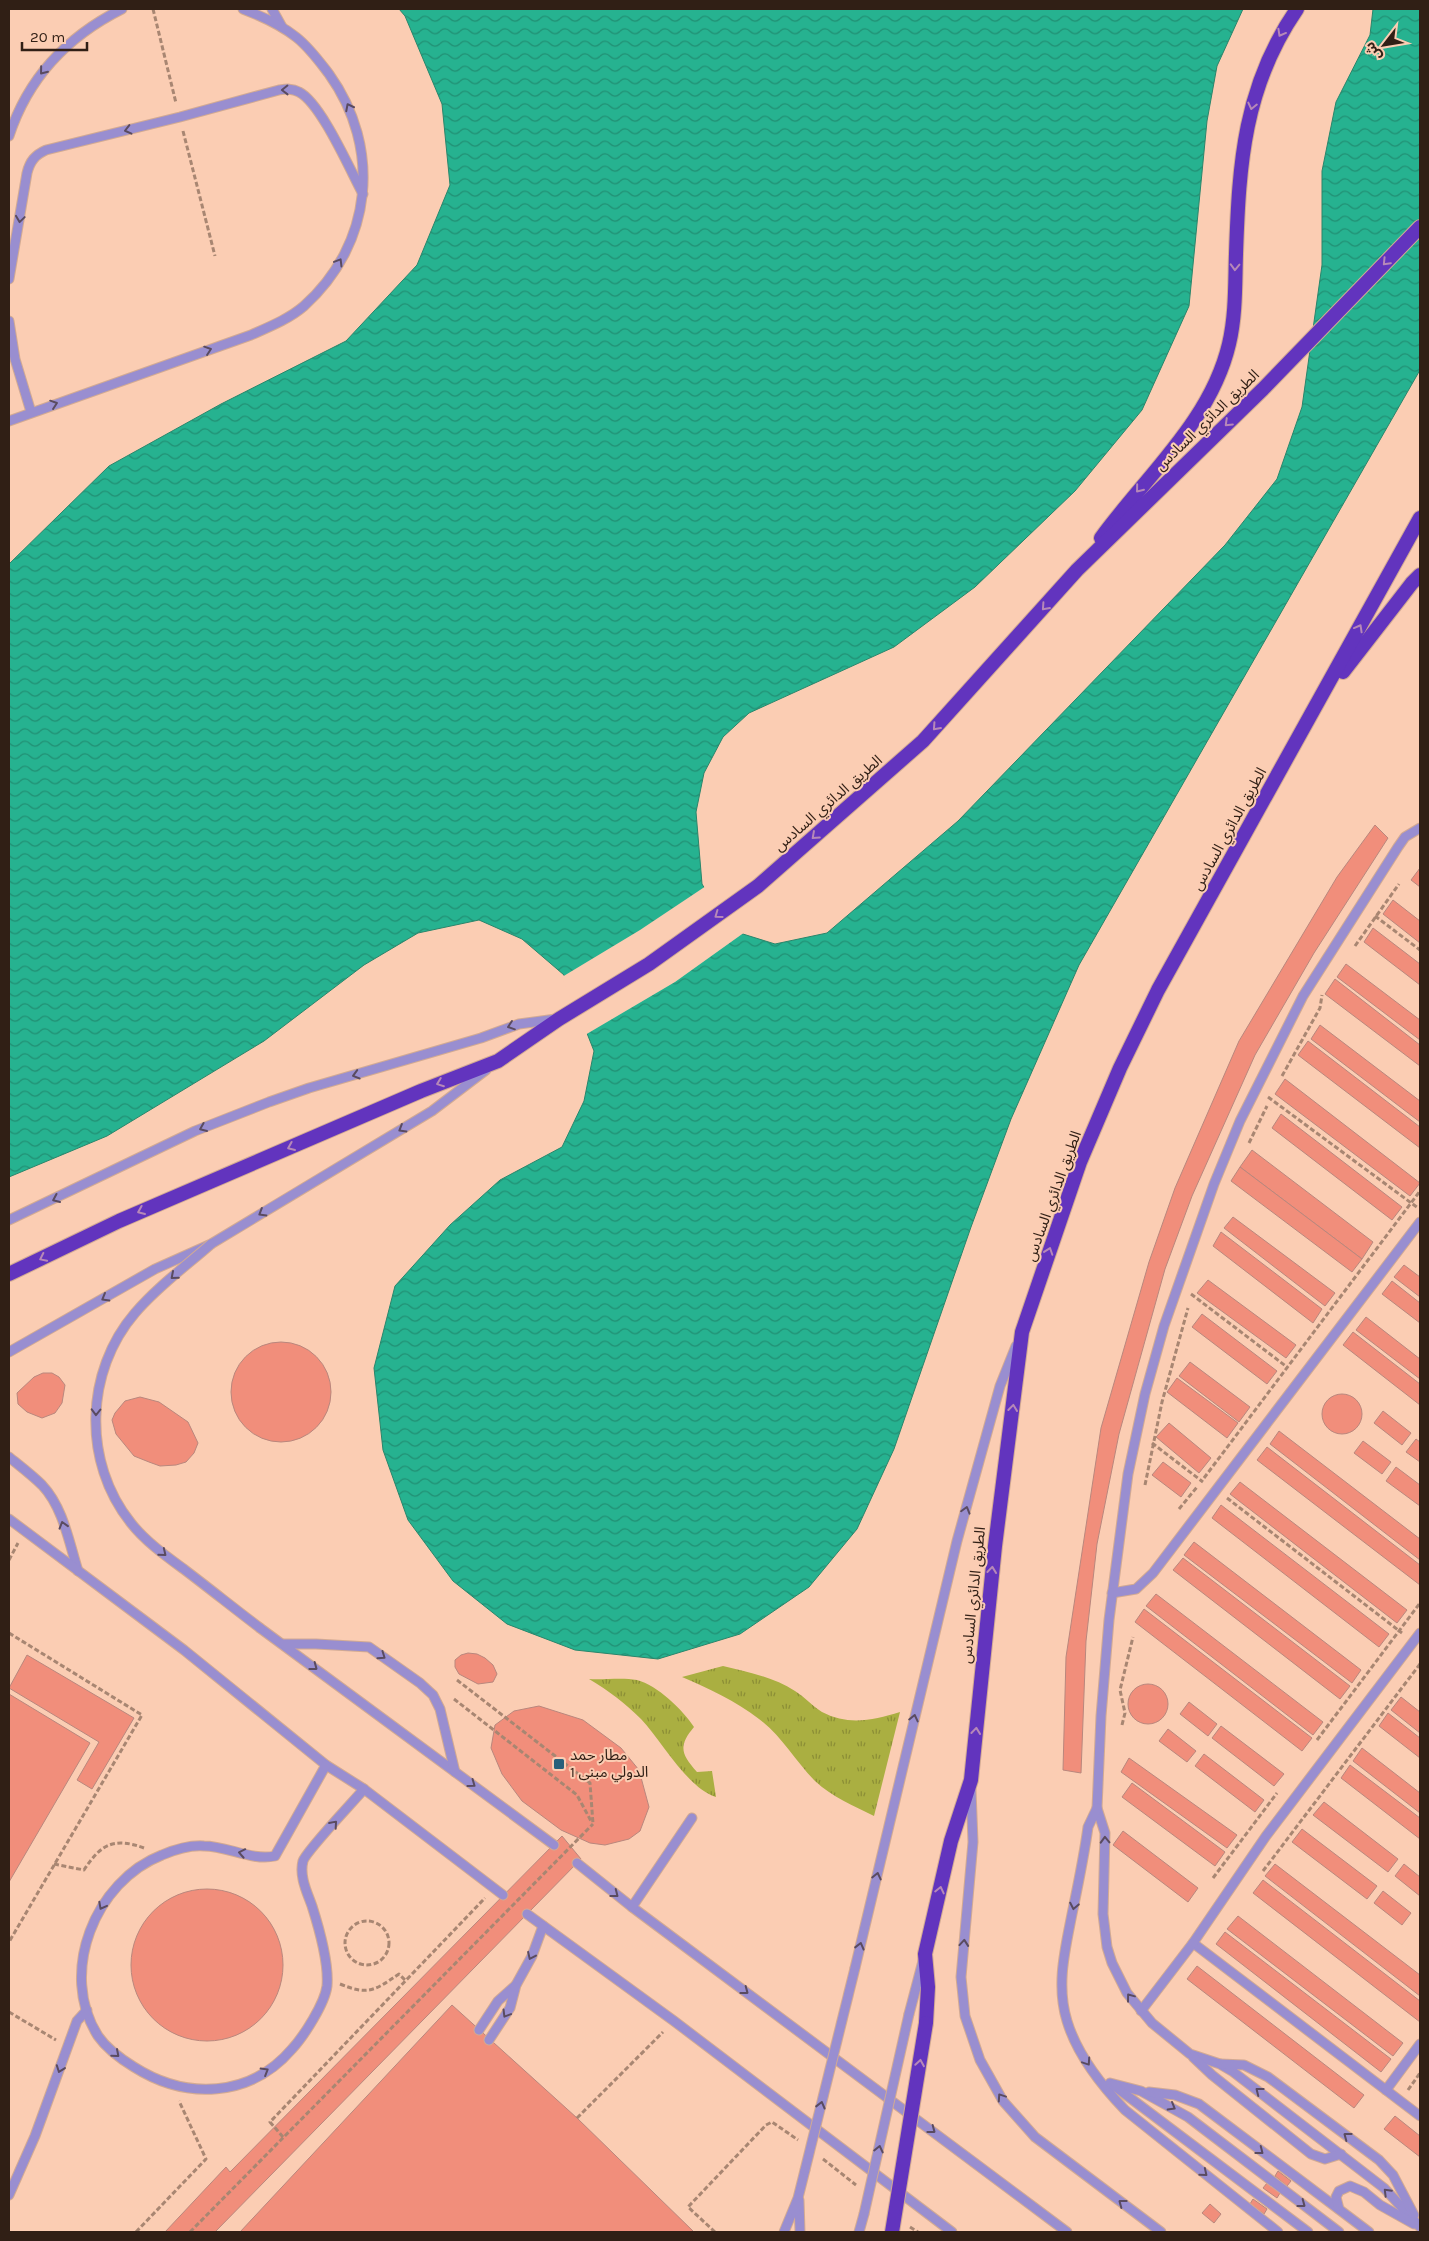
<svg xmlns="http://www.w3.org/2000/svg" width="1429" height="2241" viewBox="0 0 1429 2241" font-family="Karla,'Noto Sans Arabic',sans-serif">
<style>
.grass{fill:url(#grass-tufts)}
.water{fill:url(#water-waves);stroke:#29866b}
.pier{fill:#fbcdb3}
.building{fill:#f18e7b;stroke:#b9877d}
.lines{fill:none;stroke-linecap:round;stroke-linejoin:round}
.service-casing{stroke:#d2aa93;stroke-width:11}
.trunk-casing{stroke:#d2aa93;stroke-width:16}
.path{stroke:#a88672;stroke-width:3;stroke-dasharray:5 2.5;stroke-linecap:butt}
.service{stroke:#998ed0;stroke-width:9}
.trunk{stroke:#6234be;stroke-width:14}
.service-bridge-casing{stroke:#d2aa93;stroke-width:11;stroke-linecap:butt}
.trunk-bridge-casing{stroke:#d2aa93;stroke-width:16;stroke-linecap:butt}
.path-bridge{stroke:#a88672;stroke-width:3;stroke-dasharray:5 2.5;stroke-linecap:butt}
.service-bridge{stroke:#998ed0;stroke-width:9}
.trunk-bridge{stroke:#6234be;stroke-width:14}
.oneway{stroke:#b688b8}
.oneway2{stroke:#5a4b60}
.poi-dot{fill:#29607b;stroke:#fbcdb3;stroke-width:2}
.labels{text-anchor:middle;stroke-width:4;stroke-linejoin:round;paint-order:stroke}
.street-label{font-size:15px;fill:#301f15;stroke:#fbcdb3}
.poi-label{font-size:15px;fill:#301f15;stroke:#fbcdb3;text-anchor:start}
</style>
<defs>
<pattern id="grass-tufts" width="24" height="20" patternUnits="userSpaceOnUse" patternTransform="scale(1.25)"><rect width="24" height="20" fill="#aaaf41"/><path d="M3 7l-1-3M5 7V3M7 7l1-3M15 17l-1-3M17 17v-4M19 17l1-3" fill="none" stroke="#8b8e35"/></pattern>
<pattern id="water-waves" width="16" height="10" patternUnits="userSpaceOnUse" patternTransform="scale(1.25)"><rect width="16" height="10" fill="#26b290"/><path d="M0 5q4-4 8 0t8 0" fill="none" stroke="#219074"/></pattern>
</defs>
<rect width="100%" height="100%" fill="#fbcdb3"/>
<g class="grass">
<path d="M 723,1666 C 748,1672 773,1677 795,1691 C 805,1697 812,1706 822,1712 C 849,1726 873,1720 900,1712 L 874,1816 C 854,1806 832,1797 815,1781 C 795,1761 782,1736 759,1719 C 736,1701 708,1688 682,1677 Z"/>
<path d="M 589,1679 C 604,1680 622,1677 637,1680 C 657,1685 683,1710 694,1727 C 678,1746 681,1754 697,1772 L 712,1771 L 716,1797 C 687,1788 662,1741 641,1719 C 625,1703 609,1691 589,1679 Z"/>
</g>
<polygon class="water" points="399,9 1243,9 1217,66 1207,121 1189,306 1142,410 1075,491 975,587 894,647 749,713 723,737 704,773 696,812 702,884 730,930 775,944 827,933 958,821 1225,545 1277,479 1302,407 1322,265 1322,171 1336,102 1370,35 1373,9 1420,9 1420,370 1079,965 1011,1119 971,1227 894,1449 857,1529 809,1587 740,1634 658,1659 575,1650 507,1624 453,1581 408,1520 383,1450 374,1368 395,1286 450,1225 500,1180 562,1147 584,1101 594,1051 564,975 522,939 479,920 418,933 364,965 264,1041 107,1136 9,1177 9,564 109,466 221,404 346,341 417,265 450,185 442,104 405,16"/>
<polygon class="pier" points="706,886 731,928 745,932 675,982 585,1035 562,977 640,930"/>
<g class="building">
<polygon points="1375,825 1388,838 1314,953 1255,1055 1192,1196 1165,1269 1119,1434 1097,1544 1086,1641 1081,1773 1063,1770 1066,1657 1101,1428 1149,1262 1175,1188 1239,1041 1337,877"/>
<polygon points="1420,868 1420,887 1411,880"/>
<polygon points="1393,900 1420,921 1420,943 1383,914"/>
<polygon points="1373,928 1420,964 1420,985 1364,942"/>
<polygon points="1346,964 1420,1020 1420,1040 1337,977"/>
<polygon points="1335,979 1420,1045 1420,1066 1325,994"/>
<polygon points="1320,1025 1420,1101 1420,1122 1311,1039"/>
<polygon points="1308,1041 1420,1127 1420,1148 1298,1055"/>
<polygon points="1285,1079 1420,1183 1410,1196 1275,1094"/>
<polygon points="1281,1114 1402,1207 1392,1220 1272,1128"/>
<polygon points="1252,1150 1373,1242 1362,1259 1240,1167"/>
<polygon points="1240,1167 1362,1259 1352,1272 1231,1181"/>
<polygon points="1233,1217 1335,1293 1325,1306 1224,1228"/>
<polygon points="1221,1232 1322,1309 1313,1323 1213,1246"/>
<polygon points="1404,1265 1420,1277 1420,1297 1394,1277"/>
<polygon points="1208,1280 1296,1345 1286,1358 1197,1293"/>
<polygon points="1392,1281 1420,1303 1420,1323 1382,1294"/>
<polygon points="1202,1314 1277,1371 1267,1384 1192,1327"/>
<polygon points="1366,1317 1420,1359 1420,1379 1356,1330"/>
<polygon points="1353,1332 1420,1384 1420,1405 1343,1345"/>
<circle cx="281" cy="1392" r="50"/>
<polygon points="1190,1362 1250,1407 1239,1422 1179,1376"/>
<polygon points="43,1373 52,1373 59,1377 65,1385 62,1403 55,1413 42,1418 27,1412 18,1404 17,1393 34,1377"/>
<polygon points="1177,1378 1238,1423 1227,1438 1167,1392"/>
<circle cx="1342" cy="1414" r="20"/>
<polygon points="140,1397 159,1402 188,1422 198,1443 194,1453 186,1462 176,1465 160,1466 149,1462 134,1456 116,1434 112,1420 115,1413 125,1401"/>
<polygon points="1383,1411 1411,1433 1402,1445 1374,1423"/>
<polygon points="1169,1423 1211,1458 1199,1473 1156,1437"/>
<polygon points="1279,1431 1420,1539 1420,1560 1270,1444"/>
<polygon points="1416,1439 1420,1442 1420,1462 1406,1452"/>
<polygon points="1363,1441 1391,1462 1382,1474 1354,1453"/>
<polygon points="1267,1447 1420,1565 1420,1585 1257,1460"/>
<polygon points="1163,1462 1191,1483 1181,1497 1152,1475"/>
<polygon points="1396,1467 1420,1485 1420,1506 1386,1481"/>
<polygon points="1240,1482 1407,1610 1397,1623 1230,1494"/>
<polygon points="1221,1505 1389,1634 1379,1647 1212,1518"/>
<polygon points="1194,1542 1361,1670 1352,1683 1184,1555"/>
<polygon points="1183,1558 1350,1686 1340,1699 1173,1570"/>
<polygon points="1156,1594 1323,1722 1313,1735 1146,1606"/>
<polygon points="1144,1609 1312,1738 1302,1751 1135,1622"/>
<polygon points="468,1653 477,1654 485,1658 493,1665 497,1674 493,1682 478,1684 459,1674 455,1667 455,1660 461,1655"/>
<polygon points="27,1655 134,1718 92,1789 77,1780 99,1742 9,1688"/>
<circle cx="1148" cy="1704" r="20"/>
<polygon points="9,1694 90,1743 9,1882"/>
<polygon points="1401,1697 1420,1712 1420,1733 1391,1710"/>
<polygon points="1189,1702 1217,1724 1208,1736 1180,1714"/>
<polygon points="539,1706 583,1720 621,1748 639,1770 649,1807 640,1831 629,1839 605,1845 590,1843 561,1830 522,1801 502,1774 491,1748 495,1725 514,1711"/>
<polygon points="1388,1713 1420,1738 1420,1758 1379,1726"/>
<polygon points="1221,1726 1284,1774 1274,1786 1212,1738"/>
<polygon points="1168,1729 1196,1751 1187,1762 1159,1741"/>
<polygon points="1362,1748 1420,1793 1420,1813 1353,1761"/>
<polygon points="1204,1754 1264,1800 1255,1812 1195,1766"/>
<polygon points="1129,1758 1237,1835 1227,1848 1121,1772"/>
<polygon points="1350,1765 1420,1818 1420,1839 1341,1778"/>
<polygon points="1132,1783 1225,1852 1215,1866 1122,1797"/>
<polygon points="1324,1802 1398,1859 1388,1872 1313,1815"/>
<polygon points="1302,1829 1377,1886 1367,1899 1292,1842"/>
<polygon points="1123,1831 1198,1888 1188,1902 1113,1845"/>
<polygon points="562,1836 581,1859 215,2232 165,2232 226,2167 230,2172"/>
<polygon points="1275,1864 1420,1975 1420,1996 1265,1876"/>
<polygon points="1404,1864 1420,1877 1420,1896 1395,1876"/>
<polygon points="1263,1880 1420,2001 1420,2022 1253,1893"/>
<circle cx="207" cy="1965" r="76"/>
<polygon points="1383,1891 1411,1913 1402,1925 1374,1903"/>
<polygon points="1238,1916 1403,2043 1393,2056 1227,1929"/>
<polygon points="1225,1932 1391,2059 1381,2072 1216,1944"/>
<polygon points="1197,1966 1364,2095 1354,2108 1187,1979"/>
<polygon points="452,2005 577,2118 694,2232 240,2232"/>
<polygon points="1395,2116 1420,2136 1420,2157 1384,2129"/>
<polygon points="1278,2171 1291,2181 1287,2186 1275,2176"/>
<polygon points="1267,2183 1280,2193 1277,2198 1263,2188"/>
<polygon points="1253,2199 1267,2209 1264,2214 1250,2204"/>
<polygon points="1210,2204 1221,2214 1214,2223 1202,2213"/>
</g>
<g class="lines">
<g class="service-casing">
<g id="service">
<polyline points="272,9 282,27"/>
<path d="M 9,136 C 28,78 68,36 122,9"/>
<path d="M 9,279 L 27,173 C 30,161 35,155 46,150 L 180,117 L 279,90 C 286,89 292,88 299,92 C 321,103 350,170 363,194"/>
<polyline points="9,321 15,359 31,412"/>
<path d="M 9,421 L 251,335 C 269,327 289,319 304,306 C 373,244 382,148 329,74 C 319,61 309,47 296,37 C 281,25 261,16 243,9"/>
<polyline points="1420,828 1405,837 1398,847 1303,996 1240,1121 1214,1184 1164,1326 1145,1394 1128,1474 1109,1620 1101,1716 1097,1808 1105,1833 1103,1914 1107,1947 1112,1963 1127,1993 1152,2023 1190,2054 1220,2064 1232,2071 1384,2188 1420,2227"/>
<polyline points="9,1220 195,1131 269,1102 309,1088 481,1038 519,1024 556,1019"/>
<polyline points="9,1352 155,1269 211,1244 432,1111 486,1070"/>
<path d="M 9,1457 C 20,1466 32,1475 42,1485 C 63,1507 69,1542 78,1571"/>
<polyline points="9,1519 184,1650 326,1765 364,1789 503,1895"/>
<polyline points="1112,1593 1136,1589 1153,1573 1420,1222"/>
<polyline points="260,1628 554,1845"/>
<polyline points="284,1644 316,1644 369,1647 420,1683 433,1695 440,1709 455,1772"/>
<path d="M 326,1765 L 275,1856 C 252,1861 227,1846 204,1846 C 191,1845 174,1850 162,1855 C 95,1881 58,1973 98,2036 C 107,2049 121,2059 134,2067 C 186,2100 250,2098 292,2049 C 304,2036 325,2003 327,1986 C 329,1963 319,1928 312,1906 C 307,1892 299,1876 303,1861 C 306,1851 354,1801 364,1789"/>
<polyline points="971,1790 973,1842 961,1977 965,2016 980,2060 1003,2101 1035,2137 1161,2232"/>
<path d="M 1097,1808 L 1088,1827 C 1084,1857 1078,1885 1072,1914 C 1065,1950 1056,1985 1067,2021 C 1077,2054 1101,2085 1125,2110 L 1278,2232"/>
<polyline points="577,1863 632,1907 1067,2232"/>
<polyline points="632,1907 692,1818"/>
<polyline points="527,1914 674,2021 952,2232"/>
<polyline points="1193,1943 1420,2116"/>
<polyline points="855,1968 957,1541 1000,1386 1016,1346"/>
<polyline points="1141,2011 1193,1943 1266,1836 1420,1633"/>
<polyline points="909,2014 923,1961"/>
<polyline points="479,2030 498,2001 516,1985"/>
<polyline points="489,2040 510,2008 516,1985 532,1956 543,1926"/>
<polyline points="1193,2057 1212,2075 1311,2154 1325,2159 1341,2154"/>
<polyline points="1221,2064 1244,2065 1268,2077 1379,2160 1393,2175 1414,2215"/>
<polyline points="1110,2083 1141,2091 1188,2117 1339,2232"/>
<polyline points="1113,2085 1308,2232"/>
<polyline points="1386,2090 1420,2044"/>
<polyline points="1149,2092 1175,2095 1199,2104 1369,2232"/>
<polyline points="9,2195 35,2136 77,2021 87,2010"/>
<polyline points="799,2200 800,2232"/>
<polyline points="1339,2209 1336,2197 1339,2191 1350,2186 1364,2192 1380,2205 1414,2224"/>
<polyline points="784,2232 798,2198 805,2170"/>
<polyline points="859,2232 864,2214"/>
</g>
</g>
<g class="trunk-casing">
<g id="trunk">
<path d="M 1101,538 C 1146,476 1211,421 1229,344 C 1236,315 1235,283 1236,254 C 1239,163 1244,86 1297,9"/>
<polyline points="1343,672 1412,583 1420,575"/>
<polyline points="9,1274 119,1221 421,1091 498,1061 559,1019 649,964 758,886 923,741 1077,570 1263,389 1420,227"/>
<polyline points="926,2023 928,1987 925,1954 951,1841 971,1780 995,1546 1022,1332 1080,1162 1120,1068 1158,990 1420,518"/>
</g>
</g>
<g class="path">
<polyline points="153,9 176,103"/>
<polyline points="183,131 215,256"/>
<polyline points="1375,916 1420,950"/>
<polyline points="1355,946 1399,884"/>
<polyline points="1282,1076 1320,1008 1322,995"/>
<polyline points="1268,1097 1418,1208"/>
<polyline points="1249,1143 1267,1106"/>
<polyline points="1191,1294 1287,1367"/>
<polyline points="1152,1443 1203,1482"/>
<polyline points="1204,1478 1420,1191"/>
<polyline points="1145,1485 1162,1402 1188,1308"/>
<polyline points="1227,1498 1402,1633"/>
<polyline points="1179,1509 1197,1487"/>
<polyline points="9,1560 18,1543"/>
<polyline points="9,1633 142,1715 9,1942"/>
<polyline points="457,1680 590,1783 593,1824"/>
<polyline points="454,1699 577,1795 591,1821"/>
<polyline points="1122,1725 1125,1713 1120,1690 1133,1637"/>
<polyline points="1317,1740 1420,1603"/>
<path d="M 54,1864 L 84,1870 C 101,1844 114,1837 144,1848"/>
<polyline points="1263,1871 1420,1664"/>
<polyline points="1213,1878 1277,1793"/>
<circle cx="367" cy="1943" r="22"/>
<path d="M 340,1984 C 369,1996 375,1990 399,1974 L 406,1981"/>
<polyline points="9,2012 56,2040"/>
<polyline points="1408,2090 1420,2073"/>
<polyline points="577,2118 663,2032"/>
<polyline points="283,2137 270,2122 485,1898"/>
<polyline points="823,2159 856,2185"/>
<polyline points="910,2227 918,2232"/>
<polyline points="136,2232 206,2159 179,2101"/>
<polyline points="715,2232 688,2207 766,2125 772,2122 798,2140"/>
</g>
<use href="#service" class="service"/>
<use href="#trunk" class="trunk"/>
<g class="service-bridge-casing">
<g id="service-bridge">
<path d="M 211,1244 C 186,1266 157,1287 135,1313 C 85,1371 82,1462 131,1523 C 145,1541 166,1556 185,1570 C 210,1589 235,1609 260,1628"/>
<polyline points="805,2170 855,1968"/>
<polyline points="864,2214 909,2014"/>
</g>
</g>
<g class="trunk-bridge-casing">
<polyline id="trunk-bridge" points="892,2232 926,2023"/>
</g>
<polyline class="path-bridge" points="190,2232 593,1824"/>
<use href="#service-bridge" class="service-bridge"/>
<use href="#trunk-bridge" class="trunk-bridge"/>
</g>
<defs><path id="oneway-chevron" d="M-2-3.5L2.5 0L-2 3.5" fill="none" stroke-width="1.6" stroke-linecap="round" stroke-linejoin="round" transform="scale(1.25)"/></defs>
<g class="oneway">
<use href="#oneway-chevron" transform="translate(1281 33) rotate(119)"/>
<use href="#oneway-chevron" transform="translate(1252 106) rotate(103)"/>
<use href="#oneway-chevron" transform="translate(1386 262) rotate(134)"/>
<use href="#oneway-chevron" transform="translate(1235 267) rotate(92)"/>
<use href="#oneway-chevron" transform="translate(1228 423) rotate(136)"/>
<use href="#oneway-chevron" transform="translate(1139 489) rotate(129)"/>
<use href="#oneway-chevron" transform="translate(1045 607) rotate(132)"/>
<use href="#oneway-chevron" transform="translate(1359 628) rotate(-61)"/>
<use href="#oneway-chevron" transform="translate(936 727) rotate(132)"/>
<use href="#oneway-chevron" transform="translate(815 836) rotate(138)"/>
<use href="#oneway-chevron" transform="translate(718 915) rotate(144)"/>
<use href="#oneway-chevron" transform="translate(440 1083) rotate(159)"/>
<use href="#oneway-chevron" transform="translate(291 1147) rotate(157)"/>
<use href="#oneway-chevron" transform="translate(141 1211) rotate(157)"/>
<use href="#oneway-chevron" transform="translate(1049 1251) rotate(-71)"/>
<use href="#oneway-chevron" transform="translate(43 1258) rotate(154)"/>
<use href="#oneway-chevron" transform="translate(1013 1408) rotate(-83)"/>
<use href="#oneway-chevron" transform="translate(992 1570) rotate(-84)"/>
<use href="#oneway-chevron" transform="translate(976 1731) rotate(-84)"/>
<use href="#oneway-chevron" transform="translate(940 1890) rotate(-77)"/>
<use href="#oneway-chevron" transform="translate(920 2063) rotate(-81)"/>
</g>
<g class="oneway2">
<use href="#oneway-chevron" transform="translate(43 71) rotate(129)"/>
<use href="#oneway-chevron" transform="translate(285 90) rotate(179)"/>
<use href="#oneway-chevron" transform="translate(349 107) rotate(-117)"/>
<use href="#oneway-chevron" transform="translate(128 130) rotate(166)"/>
<use href="#oneway-chevron" transform="translate(20 219) rotate(98)"/>
<use href="#oneway-chevron" transform="translate(339 262) rotate(-59)"/>
<use href="#oneway-chevron" transform="translate(208 350) rotate(-19)"/>
<use href="#oneway-chevron" transform="translate(54 404) rotate(-19)"/>
<use href="#oneway-chevron" transform="translate(511 1026) rotate(161)"/>
<use href="#oneway-chevron" transform="translate(356 1075) rotate(164)"/>
<use href="#oneway-chevron" transform="translate(203 1128) rotate(157)"/>
<use href="#oneway-chevron" transform="translate(402 1129) rotate(149)"/>
<use href="#oneway-chevron" transform="translate(56 1199) rotate(156)"/>
<use href="#oneway-chevron" transform="translate(262 1213) rotate(149)"/>
<use href="#oneway-chevron" transform="translate(174 1276) rotate(139)"/>
<use href="#oneway-chevron" transform="translate(105 1298) rotate(150)"/>
<use href="#oneway-chevron" transform="translate(96 1412) rotate(91)"/>
<use href="#oneway-chevron" transform="translate(966 1510) rotate(-74)"/>
<use href="#oneway-chevron" transform="translate(63 1525) rotate(-107)"/>
<use href="#oneway-chevron" transform="translate(163 1553) rotate(39)"/>
<use href="#oneway-chevron" transform="translate(382 1656) rotate(35)"/>
<use href="#oneway-chevron" transform="translate(314 1667) rotate(37)"/>
<use href="#oneway-chevron" transform="translate(914 1718) rotate(-77)"/>
<use href="#oneway-chevron" transform="translate(472 1784) rotate(36)"/>
<use href="#oneway-chevron" transform="translate(334 1824) rotate(-49)"/>
<use href="#oneway-chevron" transform="translate(1105 1840) rotate(-92)"/>
<use href="#oneway-chevron" transform="translate(242 1853) rotate(-169)"/>
<use href="#oneway-chevron" transform="translate(877 1876) rotate(-77)"/>
<use href="#oneway-chevron" transform="translate(615 1894) rotate(38)"/>
<use href="#oneway-chevron" transform="translate(102 1906) rotate(118)"/>
<use href="#oneway-chevron" transform="translate(1074 1906) rotate(101)"/>
<use href="#oneway-chevron" transform="translate(964 1943) rotate(-85)"/>
<use href="#oneway-chevron" transform="translate(860 1946) rotate(-76)"/>
<use href="#oneway-chevron" transform="translate(531 1956) rotate(115)"/>
<use href="#oneway-chevron" transform="translate(745 1991) rotate(37)"/>
<use href="#oneway-chevron" transform="translate(1130 1997) rotate(-127)"/>
<use href="#oneway-chevron" transform="translate(506 2014) rotate(121)"/>
<use href="#oneway-chevron" transform="translate(116 2054) rotate(41)"/>
<use href="#oneway-chevron" transform="translate(1087 2062) rotate(56)"/>
<use href="#oneway-chevron" transform="translate(60 2069) rotate(110)"/>
<use href="#oneway-chevron" transform="translate(265 2071) rotate(-31)"/>
<use href="#oneway-chevron" transform="translate(1259 2091) rotate(-142)"/>
<use href="#oneway-chevron" transform="translate(1001 2097) rotate(-124)"/>
<use href="#oneway-chevron" transform="translate(821 2105) rotate(-76)"/>
<use href="#oneway-chevron" transform="translate(1172 2107) rotate(30)"/>
<use href="#oneway-chevron" transform="translate(932 2130) rotate(37)"/>
<use href="#oneway-chevron" transform="translate(1347 2136) rotate(-143)"/>
<use href="#oneway-chevron" transform="translate(879 2149) rotate(-77)"/>
<use href="#oneway-chevron" transform="translate(1260 2151) rotate(38)"/>
<use href="#oneway-chevron" transform="translate(1204 2173) rotate(39)"/>
<use href="#oneway-chevron" transform="translate(1387 2192) rotate(-135)"/>
<use href="#oneway-chevron" transform="translate(1122 2203) rotate(-143)"/>
<use href="#oneway-chevron" transform="translate(1302 2204) rotate(37)"/>
</g>
<rect class="poi-dot" x="553" y="1758" width="12" height="12" rx="2.5"/>
<g class="labels">
<g class="street-label">
<text transform="translate(1207 420) rotate(-44)" y="5">الطريق الدائري السادس</text>
<text transform="translate(828 803) rotate(-41)" y="5">الطريق الدائري السادس</text>
<text transform="translate(1229 829) rotate(-61)" y="5">الطريق الدائري السادس</text>
<text transform="translate(1053 1196) rotate(-70)" y="5">الطريق الدائري السادس</text>
<text transform="translate(973 1595) rotate(-84)" y="5">الطريق الدائري السادس</text>
</g>
<g class="poi-label">
<text x="570" y="1760">مطار حمد<tspan x="570" dy="17">الدولي مبنى 1</tspan></text>
</g>
</g>
<rect width="1429" height="2241" fill="none" stroke="#301f15" stroke-width="20"/>
<g transform="translate(1384 45) rotate(239)" stroke="#fbcdb3" stroke-width="4" paint-order="stroke">
<path d="M0-4L9 19L0 12L-9 19Z" fill="#301f15"/>
<text y="-8" font-size="14" font-weight="bold" text-anchor="middle" fill="#301f15">ش</text>
</g>
<path d="M22 42v8h65v-8" fill="none" stroke="#301f15" stroke-width="2.5"/>
<text x="30" y="42" font-size="15" fill="#301f15" stroke="#fbcdb3" stroke-width="4" paint-order="stroke">20 m</text>
</svg>
